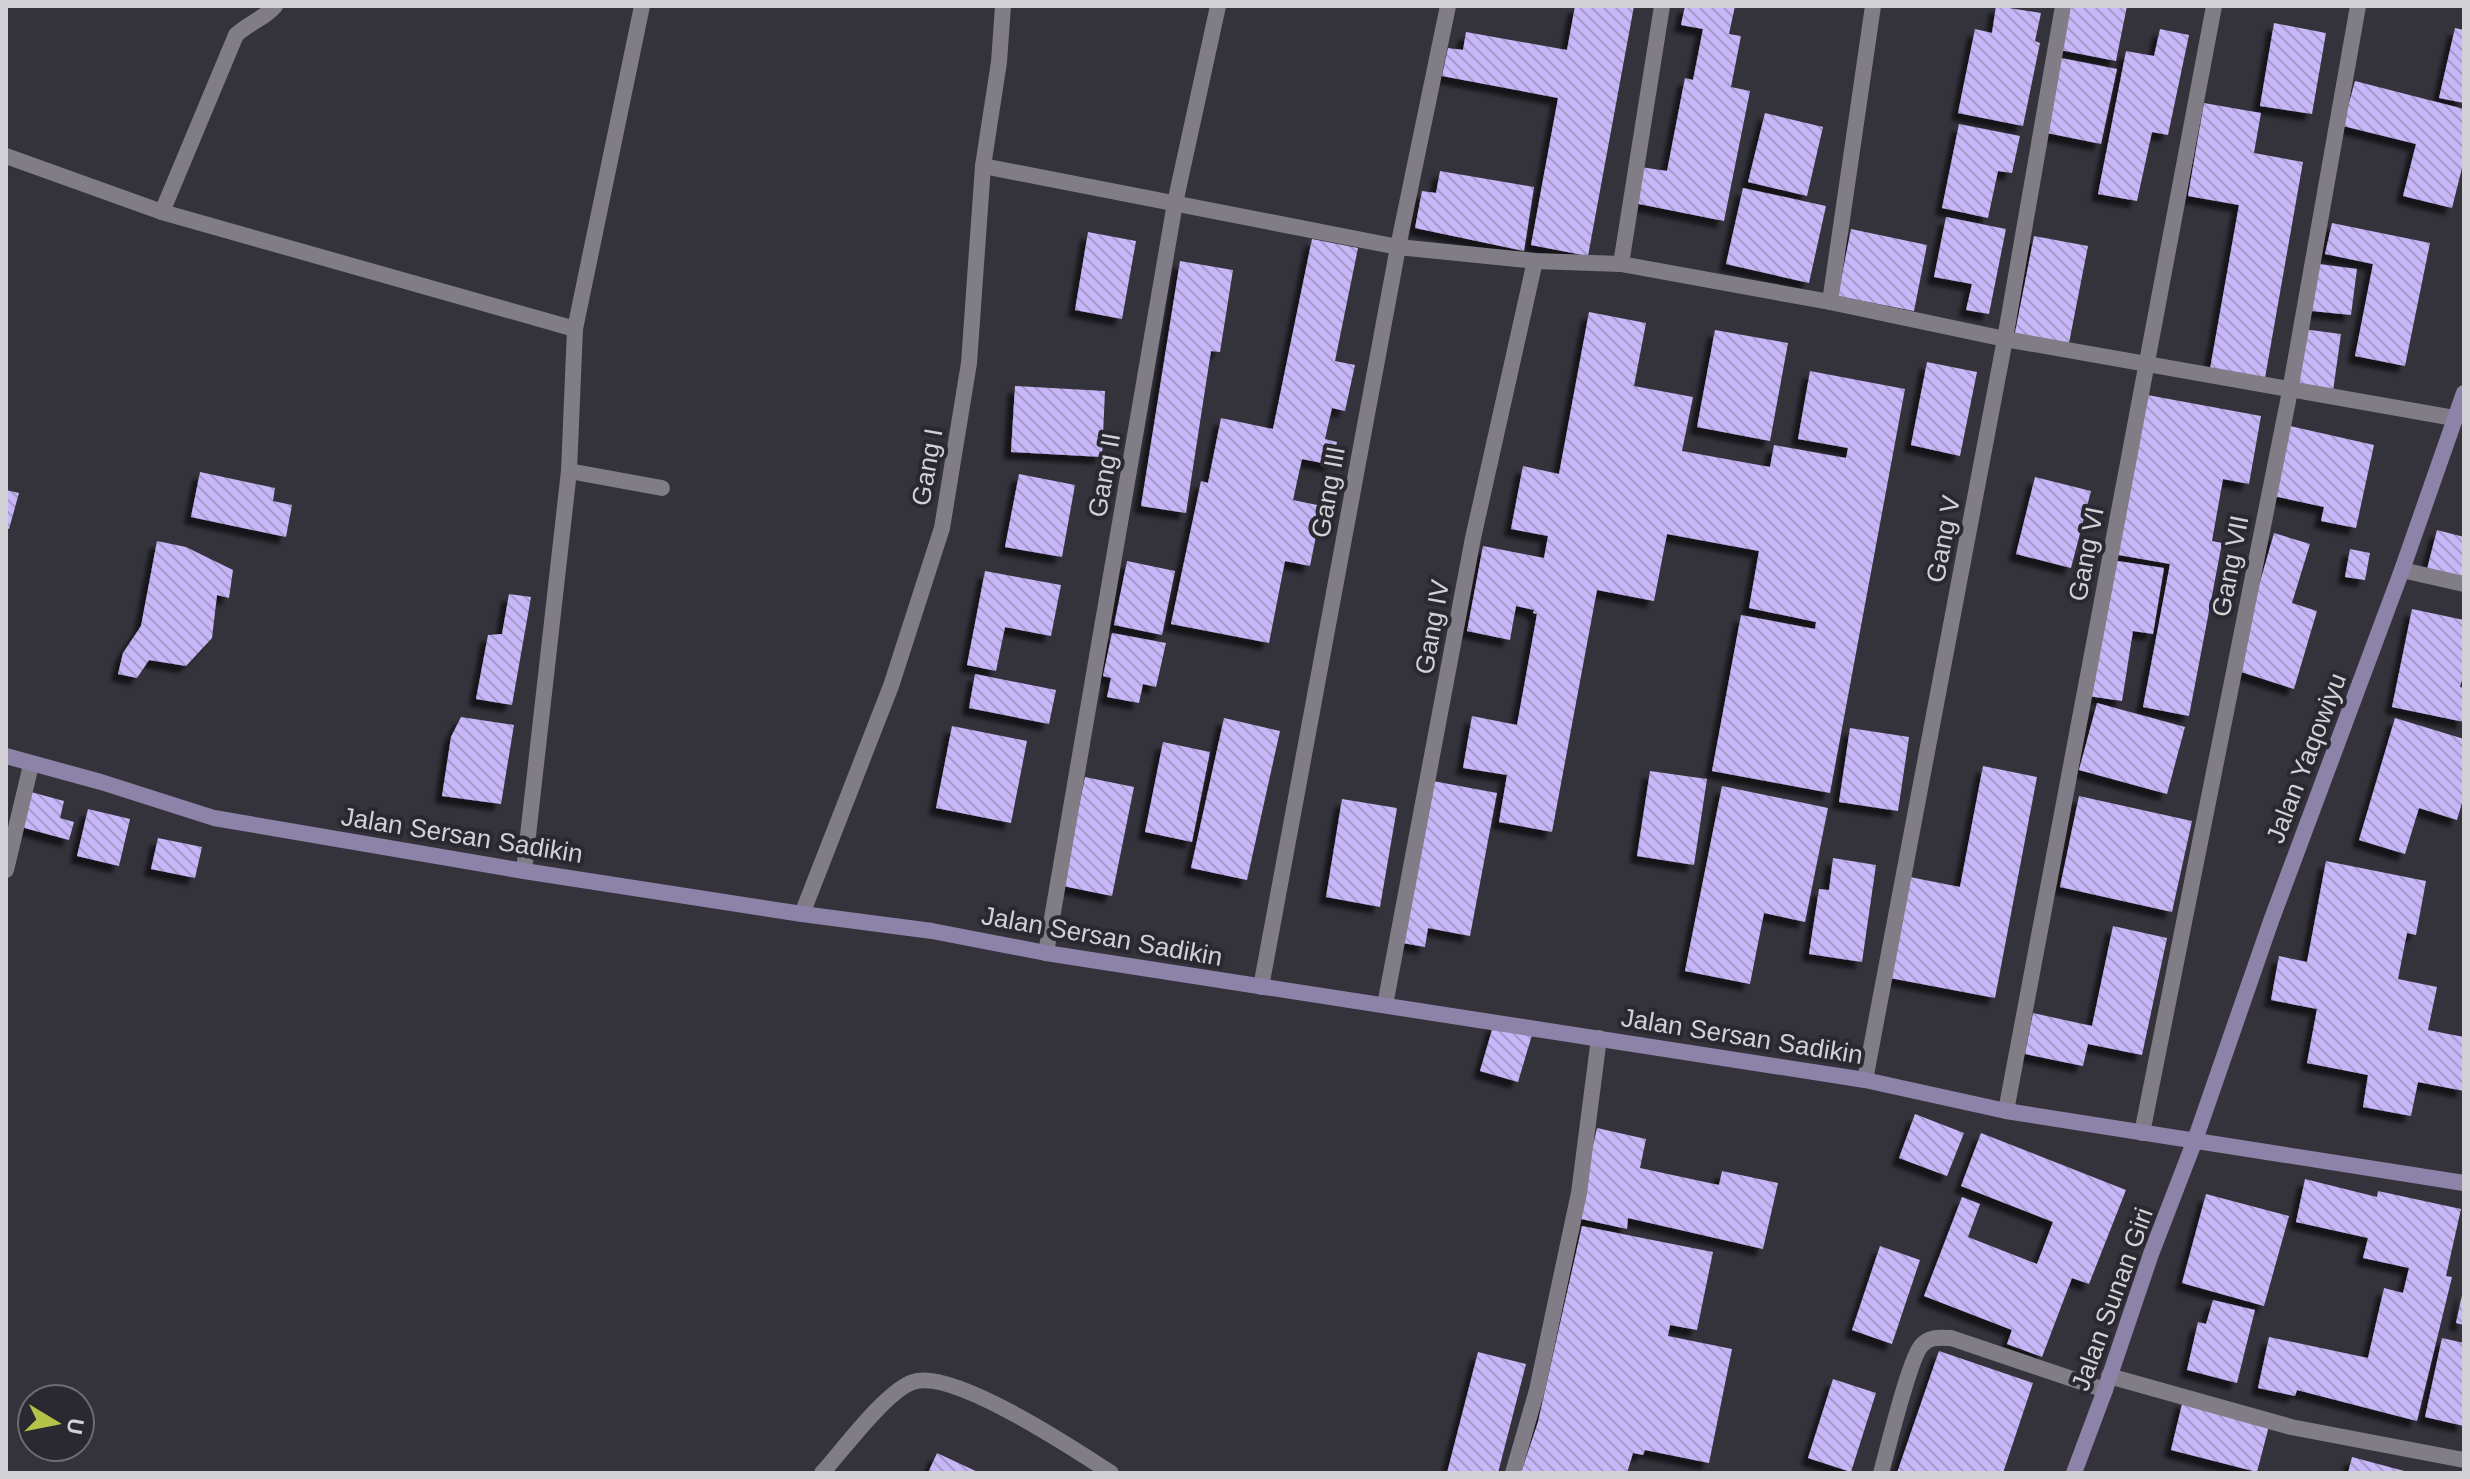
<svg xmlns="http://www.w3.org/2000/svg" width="2470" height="1479" viewBox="0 0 2470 1479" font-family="Helvetica,sans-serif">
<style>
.building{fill:url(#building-back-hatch);filter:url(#shadow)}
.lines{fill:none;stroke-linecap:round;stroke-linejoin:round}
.street{stroke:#807d87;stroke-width:16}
.secondary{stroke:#8d82a8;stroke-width:16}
.labels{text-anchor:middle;stroke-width:8;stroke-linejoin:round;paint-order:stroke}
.street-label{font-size:26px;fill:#d2d1d6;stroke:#2a2830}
</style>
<defs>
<pattern id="building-back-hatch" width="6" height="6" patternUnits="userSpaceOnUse" patternTransform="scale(2)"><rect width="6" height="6" fill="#c7b7f8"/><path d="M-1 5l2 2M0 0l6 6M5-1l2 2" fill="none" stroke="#a599ca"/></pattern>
<filter id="shadow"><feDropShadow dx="-7" dy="7" stdDeviation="2" flood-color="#0009"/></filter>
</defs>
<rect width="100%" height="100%" fill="#34323b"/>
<g class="building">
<polygon points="1575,6 1634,6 1588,256 1531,245 1558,98 1442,76 1448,48 1463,50 1466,32 1567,50"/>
<polygon points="1685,6 1735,6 1729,34 1741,36 1731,87 1750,91 1724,221 1634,203 1641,167 1667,171 1685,78 1693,80 1703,29 1681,25"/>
<polygon points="1996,6 2041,13 2035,41 2040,43 2023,126 1958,113 1975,29 1992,33"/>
<polygon points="2069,6 2127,6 2116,61 2060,50"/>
<polygon points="2274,23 2326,33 2312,114 2260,106"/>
<polygon points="2455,28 2464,30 2464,103 2439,98"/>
<polygon points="2160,29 2189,35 2168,135 2152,132 2137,201 2098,194 2126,51 2154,56"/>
<polygon points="2061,58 2117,69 2101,144 2047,133"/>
<polygon points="2355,81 2464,109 2464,160 2452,208 2403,196 2416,144 2343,126"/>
<polygon points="2204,103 2261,113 2254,153 2303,162 2265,378 2210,369 2239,205 2188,196"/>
<polygon points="1765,113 1823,127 1807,196 1748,182"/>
<polygon points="1959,124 2020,136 2012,173 1998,171 1988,218 1942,208"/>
<polygon points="1440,171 1534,187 1524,251 1415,228 1422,191 1436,193"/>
<polygon points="1743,188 1826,206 1809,283 1726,264"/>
<polygon points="1946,217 2006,229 1989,314 1966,310 1972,284 1934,277"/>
<polygon points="2332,223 2430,243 2405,366 2355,356 2373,264 2325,254"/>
<polygon points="1851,229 1927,245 1914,311 1838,296"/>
<polygon points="1088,232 1136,241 1122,319 1075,310"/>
<polygon points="2034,236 2088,246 2069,343 2015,333"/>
<polygon points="1312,239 1358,248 1335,361 1355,365 1345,411 1332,408 1325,439 1337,442 1332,465 1302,459 1293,500 1322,506 1310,566 1285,561 1269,643 1171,624 1201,481 1208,483 1221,418 1273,429"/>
<polygon points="1180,261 1233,270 1220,352 1211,351 1186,513 1141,506"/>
<polygon points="2319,264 2357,269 2351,315 2312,311"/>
<polygon points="1589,312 1646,323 1634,386 1693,397 1682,451 1770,467 1774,445 1846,458 1848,448 1798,439 1810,371 1905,389 1830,793 1712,771 1741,615 1815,629 1816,622 1749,608 1759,551 1667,534 1654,601 1597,590 1552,832 1499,822 1507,775 1463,768 1472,716 1517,725 1537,614 1533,613 1534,610 1516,606 1510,640 1467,631 1483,546 1544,558 1548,536 1511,529 1523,466 1559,474"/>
<polygon points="2303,329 2341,334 2333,391 2296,386"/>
<polygon points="1715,330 1788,343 1770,441 1697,427"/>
<polygon points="1927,362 1977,372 1960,456 1911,445"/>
<polygon points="1015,386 1105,391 1102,457 1011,452"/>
<polygon points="2142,394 2261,416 2249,484 2223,479 2212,541 2222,543 2189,716 2143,707 2170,564 2113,554"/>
<polygon points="2290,426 2374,445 2356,528 2321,521 2324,507 2274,496"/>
<polygon points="200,472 275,488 273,501 292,505 286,537 191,517"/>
<polygon points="1019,474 1075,485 1062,557 1005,547"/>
<polygon points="2035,477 2091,491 2071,568 2016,554"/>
<polygon points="6,490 19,493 9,529 6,528"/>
<polygon points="2437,530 2464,537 2464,578 2427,569"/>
<polygon points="2274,533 2310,544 2292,603 2317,611 2294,689 2235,670"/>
<polygon points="157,541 186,547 233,570 229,598 217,595 212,638 186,666 149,660 137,678 118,674 123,653 141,626"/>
<polygon points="2350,549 2370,553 2365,580 2345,577"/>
<polygon points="2111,560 2164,568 2153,634 2133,631 2122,701 2088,696"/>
<polygon points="1127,561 1175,571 1162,635 1114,625"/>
<polygon points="985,571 1061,585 1051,636 1005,627 996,671 967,665"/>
<polygon points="509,594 531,597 512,705 476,699 488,635 502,634"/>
<polygon points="2412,609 2464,620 2464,673 2460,687 2464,688 2464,722 2392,707"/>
<polygon points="1112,633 1166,643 1156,687 1143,684 1139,703 1107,697 1111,678 1103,676"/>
<polygon points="975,674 1056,690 1049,724 969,708"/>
<polygon points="2097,703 2185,727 2167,794 2079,770"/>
<polygon points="461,717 514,725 501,804 442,796 451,737"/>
<polygon points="1224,718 1280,731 1247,880 1191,868"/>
<polygon points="2395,718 2464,739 2464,796 2457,820 2419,808 2405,854 2359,840"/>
<polygon points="952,726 1027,741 1011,823 936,808"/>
<polygon points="1850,728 1909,737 1898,811 1839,802"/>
<polygon points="1163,742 1210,752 1192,842 1145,832"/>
<polygon points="1983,766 2037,777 1995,998 1890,978 1910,877 1960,887"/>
<polygon points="1650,771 1707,779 1694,865 1637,856"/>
<polygon points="1085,777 1134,787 1112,896 1063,886"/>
<polygon points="1433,781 1497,793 1470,936 1428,928 1425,947 1403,943"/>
<polygon points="1722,786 1828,808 1805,922 1764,913 1750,984 1685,971"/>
<polygon points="31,792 64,801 60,818 74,822 69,840 21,827"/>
<polygon points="2079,796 2192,821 2172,912 2060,887"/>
<polygon points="1342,799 1397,808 1380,907 1326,897"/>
<polygon points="88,809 130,819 119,866 77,856"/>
<polygon points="158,838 202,847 195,878 151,869"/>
<polygon points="1833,858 1876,865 1862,962 1809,954 1819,889 1829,890"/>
<polygon points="2326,861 2426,881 2416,935 2407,933 2398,979 2437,987 2428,1030 2464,1037 2464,1091 2418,1082 2411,1116 2363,1107 2368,1075 2307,1063 2317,1009 2271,1000 2279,956 2307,962"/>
<polygon points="2113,926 2167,938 2142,1055 2088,1044 2083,1066 2025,1054 2033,1013 2092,1026"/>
<polygon points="1494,1023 1532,1035 1518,1082 1480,1071"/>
<polygon points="1915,1114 1964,1133 1947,1176 1899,1158"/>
<polygon points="1597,1128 1646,1139 1640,1168 1719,1185 1722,1171 1778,1183 1763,1249 1628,1218 1627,1229 1577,1218"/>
<polygon points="1981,1133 2126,1190 2089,1284 2072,1278 2042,1357 2007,1344 2012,1330 1924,1296 1962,1197 1980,1204 1968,1237 2037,1264 2053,1222 1961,1186"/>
<polygon points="2305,1179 2377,1197 2378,1191 2461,1209 2446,1276 2452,1277 2417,1421 2297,1390 2295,1396 2258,1388 2269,1337 2368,1358 2384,1288 2403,1293 2409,1268 2363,1258 2368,1238 2296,1222"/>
<polygon points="2206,1194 2289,1216 2264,1306 2182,1283"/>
<polygon points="1582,1226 1713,1252 1697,1330 1670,1325 1668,1336 1732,1349 1709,1463 1645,1450 1643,1455 1633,1453 1627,1473 1521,1473 1538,1422"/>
<polygon points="1880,1246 1920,1260 1892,1344 1852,1330"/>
<polygon points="2463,1290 2464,1290 2464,1325 2456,1323"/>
<polygon points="2213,1300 2255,1310 2237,1383 2187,1370 2198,1322 2206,1324"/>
<polygon points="2442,1338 2464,1343 2464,1426 2425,1417"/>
<polygon points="1939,1351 2033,1383 2003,1473 1897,1473"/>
<polygon points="1478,1352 1526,1364 1498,1473 1447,1473"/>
<polygon points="1833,1379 1876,1393 1851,1472 1808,1458"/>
<polygon points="2183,1400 2270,1422 2257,1472 2171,1450"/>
<polygon points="937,1453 980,1473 928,1473"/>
<polygon points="2352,1457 2408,1472 2408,1473 2348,1473"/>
</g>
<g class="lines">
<g class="street">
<polyline points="6,156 162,212 575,329"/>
<polyline points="983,166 1398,247 1535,261 1621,264 1830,302 2005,339 2454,418"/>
<path d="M 162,212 L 236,35 C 248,23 264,19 275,6"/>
<polyline points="1621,264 1662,6"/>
<polyline points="1830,302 1873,6"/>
<polyline points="569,471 662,488"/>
<polyline points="2402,570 2464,584"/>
<polyline points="6,870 31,765"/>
<polyline points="524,871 569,471 575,329 642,6"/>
<polyline points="802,914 891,686 942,528 969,363 983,166 999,62 1003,6"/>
<polyline points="1046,953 1175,203 1218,6"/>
<polyline points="1261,987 1398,247 1448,6"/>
<polyline points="1385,1005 1473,538 1535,261"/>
<polyline points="1865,1080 2005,339 2063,6"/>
<polyline points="2006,1111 2214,6"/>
<polyline points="2142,1133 2290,391 2358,6"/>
<polyline points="2109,1376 2291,1427 2464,1460"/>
<path d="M 822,1473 C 843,1450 886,1391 913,1382 C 952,1368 1076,1450 1111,1473"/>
<polyline points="1513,1473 1537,1390 1579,1193 1599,1038"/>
<path d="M 1881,1473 C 1887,1452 1910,1356 1922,1345 C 1930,1336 1940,1338 1951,1338 L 2105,1390"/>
</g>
<g class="secondary">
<polyline points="6,756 101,782 214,818 524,871 802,914 932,931 1046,953 1865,1080 2006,1111 2464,1183"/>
<polyline points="2074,1473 2105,1390 2151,1254 2195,1140 2271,921 2402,570 2464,393"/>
</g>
</g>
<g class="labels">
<g class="street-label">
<text transform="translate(927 467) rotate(-80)" y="9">Gang I</text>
<text transform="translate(1104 475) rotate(-80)" y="9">Gang II</text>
<text transform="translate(1328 492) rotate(-80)" y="9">Gang III</text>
<text transform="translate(1943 539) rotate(-79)" y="9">Gang V</text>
<text transform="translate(2086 554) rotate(-79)" y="9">Gang VI</text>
<text transform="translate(2230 566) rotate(-79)" y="9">Gang VII</text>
<text transform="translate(1432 627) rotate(-80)" y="9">Gang IV</text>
<text transform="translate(2306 758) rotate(-69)" y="9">Jalan Yaqowiyu</text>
<text transform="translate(462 835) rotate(9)" y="9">Jalan Sersan Sadikin</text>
<text transform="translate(1102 936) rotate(10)" y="9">Jalan Sersan Sadikin</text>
<text transform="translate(1742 1036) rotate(9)" y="9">Jalan Sersan Sadikin</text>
<text transform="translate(2112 1299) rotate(-70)" y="9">Jalan Sunan Giri</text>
</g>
</g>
<rect width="2470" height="1479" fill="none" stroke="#d2d1d6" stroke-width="16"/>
<g transform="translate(56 1423) rotate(100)"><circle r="38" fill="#2a2830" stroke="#6d6c72" stroke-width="2"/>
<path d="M0-6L14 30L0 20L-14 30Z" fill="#b4c24a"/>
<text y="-12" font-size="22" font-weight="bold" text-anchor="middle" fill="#d2d1d6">U</text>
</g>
</svg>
